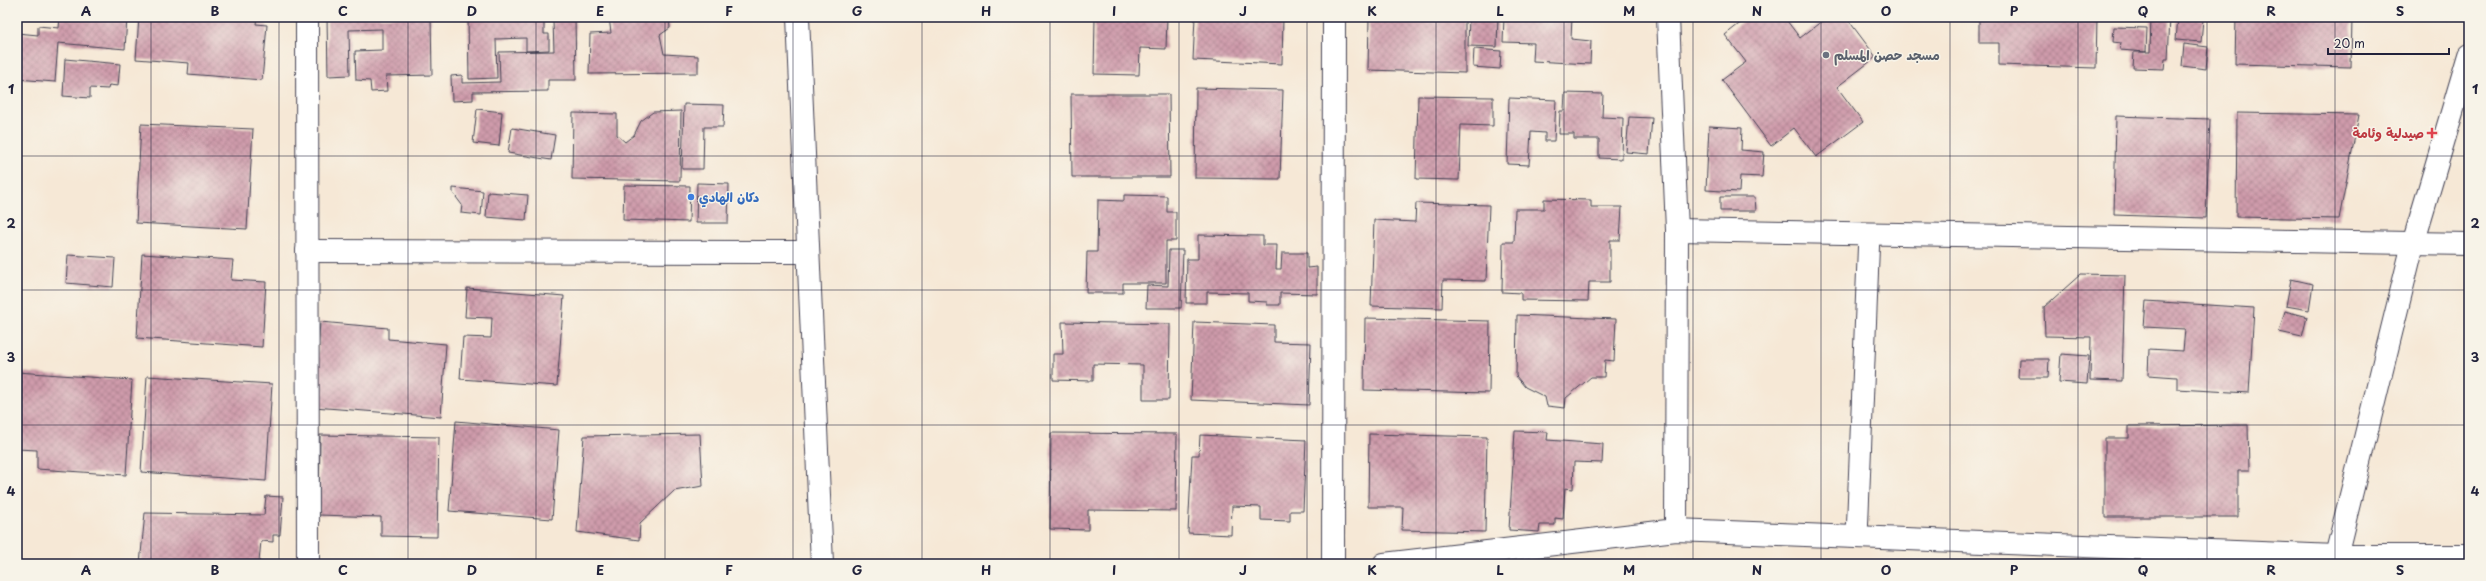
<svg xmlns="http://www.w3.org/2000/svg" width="2486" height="581" viewBox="0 0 2486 581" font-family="'Playpen Sans','Playpen Sans Arabic',sans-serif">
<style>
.building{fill:url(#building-cross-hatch)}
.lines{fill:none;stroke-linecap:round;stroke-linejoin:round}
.service-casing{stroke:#424052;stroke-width:23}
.minor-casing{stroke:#424052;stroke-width:24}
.tertiary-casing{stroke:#424052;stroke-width:24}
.service{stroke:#fff;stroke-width:21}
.minor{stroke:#fff;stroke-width:22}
.tertiary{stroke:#fff;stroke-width:22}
.grid{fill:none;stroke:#22223b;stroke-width:1;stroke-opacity:0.55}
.worship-dot{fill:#6b7280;stroke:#f7f3e8;stroke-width:1.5}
.health-dot{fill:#e0444e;stroke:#f7f3e8;stroke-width:1.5}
.shop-dot{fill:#3f7fe0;stroke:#f7f3e8;stroke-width:1.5}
.labels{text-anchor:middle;stroke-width:3;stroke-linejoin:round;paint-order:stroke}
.worship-label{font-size:13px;font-weight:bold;fill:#5b616d;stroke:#f7f3e8;text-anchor:start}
.health-label{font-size:13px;font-weight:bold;fill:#be3a42;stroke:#f7f3e8;text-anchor:end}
.shop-label{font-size:13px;font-weight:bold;fill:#366cbe;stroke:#f7f3e8;text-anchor:start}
.neatline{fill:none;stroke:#22223b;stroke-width:1.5}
.grid-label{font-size:13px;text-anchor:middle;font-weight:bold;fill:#22223b}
</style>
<defs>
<pattern id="building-cross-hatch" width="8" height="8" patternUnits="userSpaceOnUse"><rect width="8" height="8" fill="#cf9bab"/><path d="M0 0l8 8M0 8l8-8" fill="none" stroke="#a87e8c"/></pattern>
</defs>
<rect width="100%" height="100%" fill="#f7f3e8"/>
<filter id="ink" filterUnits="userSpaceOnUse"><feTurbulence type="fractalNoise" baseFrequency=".025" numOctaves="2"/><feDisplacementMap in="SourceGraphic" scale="8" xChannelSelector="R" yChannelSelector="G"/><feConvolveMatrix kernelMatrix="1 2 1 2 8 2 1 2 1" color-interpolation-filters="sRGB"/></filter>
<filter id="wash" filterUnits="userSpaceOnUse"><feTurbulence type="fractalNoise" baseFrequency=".012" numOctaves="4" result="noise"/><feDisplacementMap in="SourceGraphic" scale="16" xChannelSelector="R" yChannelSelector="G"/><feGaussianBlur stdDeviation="0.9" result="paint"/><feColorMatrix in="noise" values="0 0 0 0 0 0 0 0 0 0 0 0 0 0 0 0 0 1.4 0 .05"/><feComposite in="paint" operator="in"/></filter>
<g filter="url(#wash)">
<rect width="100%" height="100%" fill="#f6e8d6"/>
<g id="blocks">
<g class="building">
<polygon points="60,17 127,17 125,49 58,43 55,82 17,79 17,33 38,35 38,26 59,28"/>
<polygon points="139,17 257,17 256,24 267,25 262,80 188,74 189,63 136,59"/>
<polygon points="327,17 431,17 432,75 386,76 387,91 371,92 370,81 356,80 355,51 382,50 382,29 349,30 350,75 328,76"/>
<polygon points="468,17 575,17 576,80 548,80 548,91 473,92 473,100 452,101 451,76 462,75 462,83 500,82 499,52 554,51 553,21 544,21 544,34 549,34 549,50 526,51 526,38 496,39 497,78 469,79"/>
<polygon points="609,17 669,17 670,28 660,35 664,54 698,56 698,73 589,74 590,34 611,33"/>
<polygon points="1095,17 1167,17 1166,49 1140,48 1139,75 1094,74"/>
<polygon points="1195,17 1283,17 1282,64 1193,60"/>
<polygon points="1369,17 1465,17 1465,73 1368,70"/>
<polygon points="1469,17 1498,17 1497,47 1468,46"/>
<polygon points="1504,17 1572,17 1571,39 1591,41 1590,64 1533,61 1534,43 1503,42"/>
<polygon points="1748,17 1784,17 1800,38 1827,17 1846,17 1876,57 1837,87 1863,122 1816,157 1794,128 1771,146 1722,80 1746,62 1725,35"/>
<polygon points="1979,17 2097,17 2096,68 1999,65 1999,43 1979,43"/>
<polygon points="2151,17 2170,17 2168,59 2165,59 2164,69 2133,68 2134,52 2150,52"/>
<polygon points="2178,17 2203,19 2201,42 2176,40"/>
<polygon points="2236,17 2352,17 2351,67 2235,64"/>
<polygon points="2114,27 2147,28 2146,52 2120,50 2121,43 2113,42"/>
<polygon points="2184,44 2208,47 2206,69 2182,66"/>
<polygon points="1474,49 1501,51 1500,69 1473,67"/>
<polygon points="65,59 120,64 118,86 109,85 108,89 90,88 90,98 63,96"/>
<polygon points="1196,88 1283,90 1280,179 1195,178"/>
<polygon points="1565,93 1603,94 1602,117 1623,118 1622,159 1599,158 1599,139 1574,139 1574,134 1559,134 1560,111 1564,111"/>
<polygon points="1071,94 1169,94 1170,177 1072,177"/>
<polygon points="1418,96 1493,97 1493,126 1461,125 1459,180 1416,179"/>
<polygon points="1509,98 1556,100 1554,141 1545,141 1545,133 1531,132 1529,165 1507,164"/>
<polygon points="684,104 724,105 723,127 704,127 703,169 682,169"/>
<polygon points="477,109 502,112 499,146 473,143"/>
<polygon points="681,111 680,181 572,179 573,113 617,114 617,135 625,142 634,135 641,121 653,112"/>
<polygon points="2237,113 2359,115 2339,219 2236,217"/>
<polygon points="2116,116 2210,119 2206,218 2114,215"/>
<polygon points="1629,117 1652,118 1649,154 1626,152"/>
<polygon points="141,124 253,129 247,229 136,223"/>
<polygon points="1709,126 1742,128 1741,150 1764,152 1762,177 1740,176 1739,192 1706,190"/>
<polygon points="512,128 555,135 551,160 508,153"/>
<polygon points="697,183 729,184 728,223 696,223"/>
<polygon points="624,185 690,186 689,222 623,220"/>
<polygon points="453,188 483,191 481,215 461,213 462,205 453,193"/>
<polygon points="488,192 528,195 526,220 486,217"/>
<polygon points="1124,195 1167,196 1167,212 1176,212 1176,241 1166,241 1166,283 1123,283 1123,293 1086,293 1087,252 1097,252 1098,200 1124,201"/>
<polygon points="1720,197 1755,197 1756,211 1720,211"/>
<polygon points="1544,199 1591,200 1591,207 1622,207 1620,240 1610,240 1610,282 1589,282 1588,301 1521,300 1521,293 1502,292 1503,242 1514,242 1515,209 1544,209"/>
<polygon points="1416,203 1489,205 1486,281 1443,280 1442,308 1371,306 1374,220 1415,222"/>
<polygon points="1198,235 1263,236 1263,245 1277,245 1276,269 1281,269 1282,253 1307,253 1307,268 1317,267 1317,294 1280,293 1280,305 1267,305 1267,302 1248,301 1248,293 1207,292 1207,303 1186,303 1187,259 1198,259"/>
<polygon points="1169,250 1183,250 1181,308 1146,308 1147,285 1168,286"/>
<polygon points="142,254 233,260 231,280 266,282 262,347 137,338"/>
<polygon points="68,255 115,258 113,287 66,283"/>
<polygon points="2081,274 2125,275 2122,381 2090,380 2091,337 2045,336 2044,307"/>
<polygon points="2291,279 2313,284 2309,310 2286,306"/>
<polygon points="467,288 564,296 557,386 460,379 463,337 491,338 492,318 465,317"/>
<polygon points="2146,301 2254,308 2249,393 2177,389 2177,377 2148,375 2149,349 2183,351 2185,329 2144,327"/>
<polygon points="2285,311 2307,317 2302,337 2279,332"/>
<polygon points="1517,315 1616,319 1614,361 1605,360 1604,377 1591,377 1566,398 1565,408 1547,406 1545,397 1525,387 1516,376"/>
<polygon points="1365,318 1490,321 1489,393 1364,390"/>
<polygon points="320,322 388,328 388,339 446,344 441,417 314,407"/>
<polygon points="1062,322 1170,324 1169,400 1143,400 1143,365 1093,364 1093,381 1053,380 1053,354 1063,354"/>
<polygon points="1194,322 1274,325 1274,342 1311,343 1309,405 1191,400"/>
<polygon points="2061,354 2089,356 2087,384 2059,382"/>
<polygon points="2019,359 2049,359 2048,378 2018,378"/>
<polygon points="17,372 132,380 126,475 37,469 37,450 17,449"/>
<polygon points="147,376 272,384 266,481 141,472"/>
<polygon points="456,421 559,430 552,519 449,511"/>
<polygon points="2248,425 2249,471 2238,471 2238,517 2105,517 2105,438 2129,438 2129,426"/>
<polygon points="1515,431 1548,432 1547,440 1603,444 1602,463 1574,462 1573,489 1565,488 1563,519 1555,518 1555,525 1540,525 1539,532 1509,530"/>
<polygon points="1051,433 1177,434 1176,511 1088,510 1088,530 1050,529"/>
<polygon points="700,434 703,486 674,491 640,523 639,540 577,532 584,436"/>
<polygon points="1369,434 1487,437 1485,532 1402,530 1403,507 1368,507"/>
<polygon points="320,435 439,437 437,537 381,536 381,517 319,515"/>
<polygon points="1200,435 1306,440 1303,511 1290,511 1290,521 1261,520 1261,507 1232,506 1231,535 1188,533 1192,455 1199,455"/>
<polygon points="266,496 283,497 280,535 273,535 273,542 261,541 259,562 267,564 140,564 145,513 264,515"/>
<polygon points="17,504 19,505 18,517 17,517"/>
</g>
</g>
</g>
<g filter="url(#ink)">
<use href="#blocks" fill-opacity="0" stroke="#424052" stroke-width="1"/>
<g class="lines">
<g class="service-casing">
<polyline id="service" points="1857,537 1869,234"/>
</g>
<g class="minor-casing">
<g id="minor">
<polyline points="307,17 308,564"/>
<polyline points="798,17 822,564"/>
<polyline points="1668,17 1677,230 1676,530"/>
<polyline points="1677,230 2469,244"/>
<polyline points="307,251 808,252"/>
<polyline points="1333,564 1334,17"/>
<polyline points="1384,564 1676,530 2336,556 2469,556"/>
</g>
</g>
<g class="tertiary-casing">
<polyline id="tertiary" points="2334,564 2413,244 2469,55"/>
</g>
<use href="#service" class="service"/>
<use href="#minor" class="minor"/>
<use href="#tertiary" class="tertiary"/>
</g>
</g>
<path class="grid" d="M 151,17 L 151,564M 279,17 L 279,564M 408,17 L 408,564M 536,17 L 536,564M 665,17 L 665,564M 793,17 L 793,564M 922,17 L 922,564M 1050,17 L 1050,564M 1179,17 L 1179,564M 1307,17 L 1307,564M 1436,17 L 1436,564M 1564,17 L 1564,564M 1693,17 L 1693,564M 1821,17 L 1821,564M 1950,17 L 1950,564M 2078,17 L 2078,564M 2207,17 L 2207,564M 2335,17 L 2335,564M 17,156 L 2469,156M 17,290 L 2469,290M 17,425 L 2469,425"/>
<circle class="worship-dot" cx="1826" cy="55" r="4"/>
<path class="health-dot" d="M2430 127h4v4h4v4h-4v4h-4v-4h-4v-4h4z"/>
<circle class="shop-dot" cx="691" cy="197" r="4"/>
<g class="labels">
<g class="worship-label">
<text x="1834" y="60">مسجد حصن المسلم</text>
</g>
<g class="health-label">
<text x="2424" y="138">صيدلية وئامة</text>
</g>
<g class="shop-label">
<text x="699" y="202">دكان الهادي</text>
</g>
</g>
<rect width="2486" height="581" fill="none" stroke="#f7f3e8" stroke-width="44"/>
<path d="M2328 48v6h121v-6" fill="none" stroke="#22223b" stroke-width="2"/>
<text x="2334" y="48" font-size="12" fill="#22223b" stroke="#f7f3e8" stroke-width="3" paint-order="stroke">20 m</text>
<rect x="22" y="22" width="2442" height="537" class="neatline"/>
<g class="grid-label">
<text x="86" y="16">A</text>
<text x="215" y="16">B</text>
<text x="343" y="16">C</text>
<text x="472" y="16">D</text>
<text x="600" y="16">E</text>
<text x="729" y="16">F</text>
<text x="857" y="16">G</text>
<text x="986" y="16">H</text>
<text x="1114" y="16">I</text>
<text x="1243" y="16">J</text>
<text x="1372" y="16">K</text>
<text x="1500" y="16">L</text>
<text x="1629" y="16">M</text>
<text x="1757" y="16">N</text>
<text x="1886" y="16">O</text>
<text x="2014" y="16">P</text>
<text x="2143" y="16">Q</text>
<text x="2271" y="16">R</text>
<text x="2400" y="16">S</text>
<text x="11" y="94">1</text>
<text x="2475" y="94">1</text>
<text x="11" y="228">2</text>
<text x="2475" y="228">2</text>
<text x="11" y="362">3</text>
<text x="2475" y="362">3</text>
<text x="11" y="496">4</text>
<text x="2475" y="496">4</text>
<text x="86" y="575">A</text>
<text x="215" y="575">B</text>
<text x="343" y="575">C</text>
<text x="472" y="575">D</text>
<text x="600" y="575">E</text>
<text x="729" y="575">F</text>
<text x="857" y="575">G</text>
<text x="986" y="575">H</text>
<text x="1114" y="575">I</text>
<text x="1243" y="575">J</text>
<text x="1372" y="575">K</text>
<text x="1500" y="575">L</text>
<text x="1629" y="575">M</text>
<text x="1757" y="575">N</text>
<text x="1886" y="575">O</text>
<text x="2014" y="575">P</text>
<text x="2143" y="575">Q</text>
<text x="2271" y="575">R</text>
<text x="2400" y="575">S</text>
</g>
</svg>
